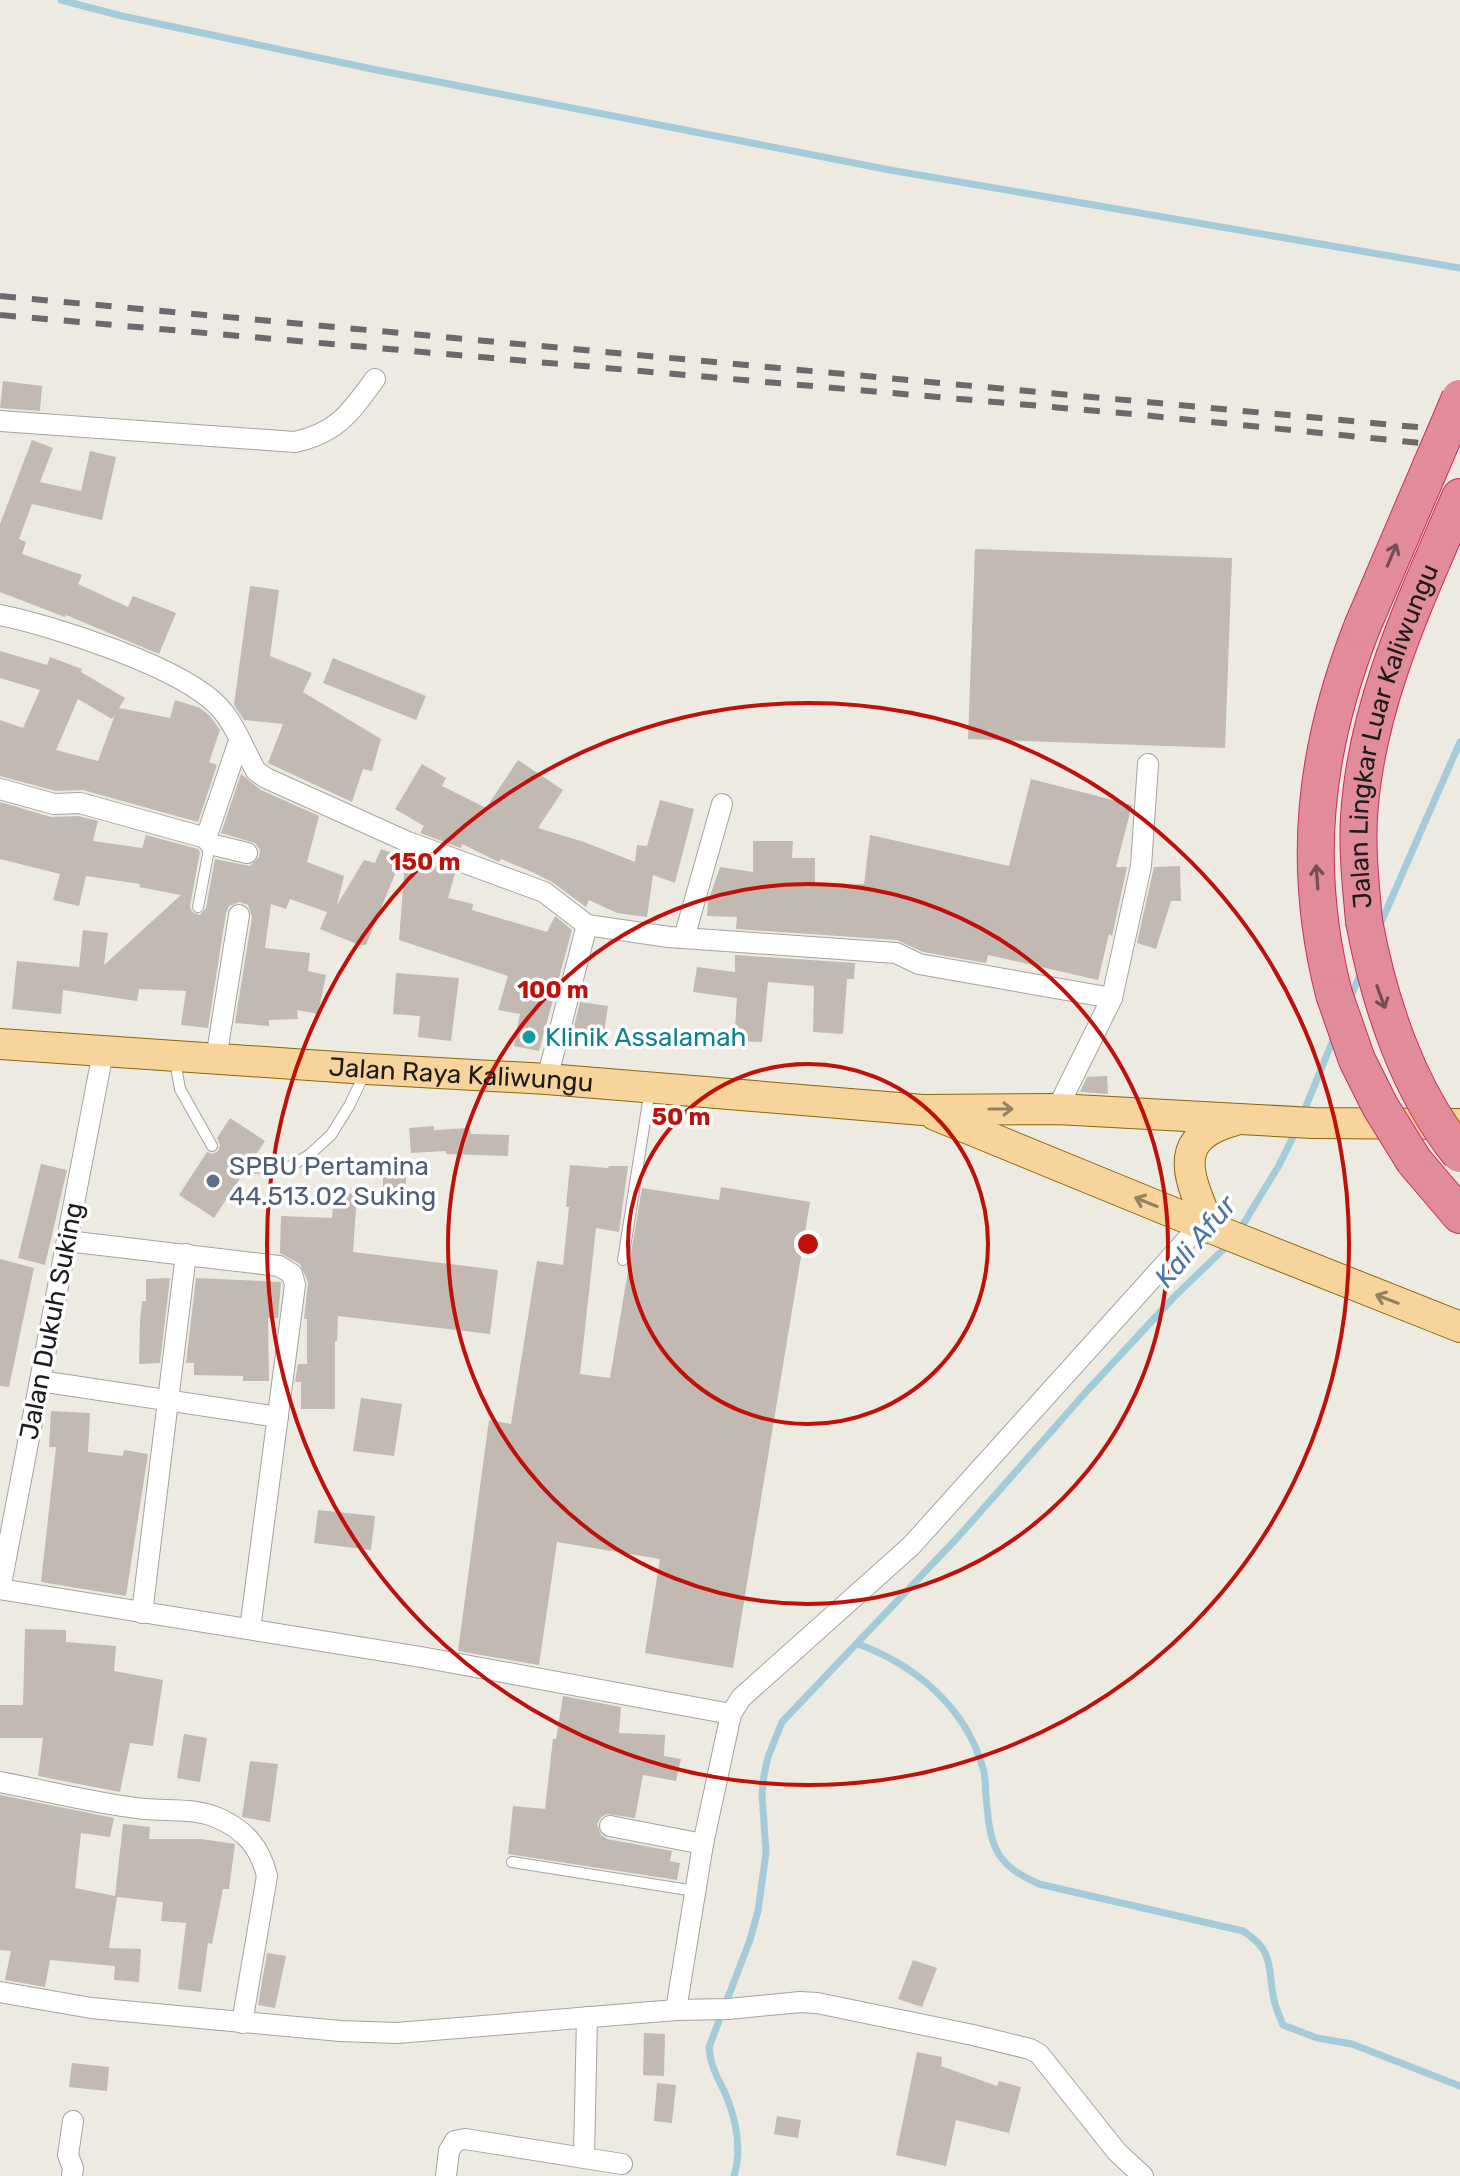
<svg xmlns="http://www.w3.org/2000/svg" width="1460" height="2176" viewBox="0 0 1460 2176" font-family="Rubik,sans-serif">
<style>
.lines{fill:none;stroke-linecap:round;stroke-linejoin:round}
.stream{stroke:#a4cbd9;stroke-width:7}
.building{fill:#c1b9b2;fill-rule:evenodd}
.lane-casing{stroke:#a3a3a3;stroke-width:12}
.street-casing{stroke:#a3a3a3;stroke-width:22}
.primary-casing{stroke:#8d6607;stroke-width:32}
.highway-casing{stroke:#ce2b5d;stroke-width:38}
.lane{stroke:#fff;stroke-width:10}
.street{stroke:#fff;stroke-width:20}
.primary{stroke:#f7d49c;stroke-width:30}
.highway{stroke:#e28c99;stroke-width:36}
.rail{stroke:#6a6a6a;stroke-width:6;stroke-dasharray:16 16;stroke-linecap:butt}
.highway-bridge-casing{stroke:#ce2b5d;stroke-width:38;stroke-linecap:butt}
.highway-bridge{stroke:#e28c99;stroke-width:36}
.oneway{stroke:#754e54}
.oneway2{stroke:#948162}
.ring{fill:none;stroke:#bf1009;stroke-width:4}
.culture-dot{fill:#0f9aa8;stroke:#fff;stroke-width:3}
.service-dot{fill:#5c6f8a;stroke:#fff;stroke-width:3}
.labels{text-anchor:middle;stroke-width:7;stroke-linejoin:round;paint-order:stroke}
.street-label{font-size:26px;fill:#1c1c1c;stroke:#fff}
.culture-label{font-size:26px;fill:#0d838f;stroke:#fff;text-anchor:start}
.service-label{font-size:26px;fill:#4e5e75;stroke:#fff;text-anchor:start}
.water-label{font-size:28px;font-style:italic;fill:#4d76a6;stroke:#fff}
.centre{fill:#bf1009;stroke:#fff;stroke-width:4}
.ring-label{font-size:24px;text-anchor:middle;font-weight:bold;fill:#bf1009;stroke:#fff;stroke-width:7;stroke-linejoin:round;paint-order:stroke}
</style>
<rect width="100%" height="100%" fill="#edeae2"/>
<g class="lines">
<g class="stream">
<polyline points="61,0 122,16 377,70 890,170 1460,268"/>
<polyline points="1379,927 1460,742"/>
<polyline points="1349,1001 1361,972"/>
<polyline points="1302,1116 1335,1035"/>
<polyline points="1239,1231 1278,1167 1296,1131"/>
<path d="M 858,1644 C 915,1665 964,1706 982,1765 C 986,1775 985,1786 986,1796 C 990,1844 993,1864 1039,1884 L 1243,1931 C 1276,1952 1267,1968 1274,2000 C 1276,2009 1280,2017 1283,2025 L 1317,2038 L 1352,2044 L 1460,2086"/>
<path d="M 734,2176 C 742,2150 736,2120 726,2095 C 718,2078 710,2066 709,2047 L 750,1940 L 758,1911 L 766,1853 L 762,1794 L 764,1775 L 768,1757 L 782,1722 L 959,1536 L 1086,1392 L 1174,1297 L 1229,1244"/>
</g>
</g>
<g class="building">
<polygon points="3,381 42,386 40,411 0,408"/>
<polygon points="32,440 53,448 40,482 81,491 90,451 116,457 102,520 32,504 19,539 26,542 22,554 82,575 78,584 128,607 133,596 176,613 159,654 66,615 65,617 0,592 0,524"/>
<polygon points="975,549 1232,558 1225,748 968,739"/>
<polygon points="250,586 279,590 270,656 312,673 303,692 381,739 372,771 363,769 352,802 268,763 283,724 244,720 234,705"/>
<path d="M 0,651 L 47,665 L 50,657 L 82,669 L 81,672 L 125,698 L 119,708 L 170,718 L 175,700 L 200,708 L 210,716 L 220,730 L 209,762 L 217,765 L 198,822 L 83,790 L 56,791 L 0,776 L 0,720 L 23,728 L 40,690 L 0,678 ZM 78,699 L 112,719 L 115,715 L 98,761 L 56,750 Z"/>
<polygon points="333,658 426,696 416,720 323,683"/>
<polygon points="518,760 563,790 538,828 584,842 635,862 637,845 647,846 660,800 694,809 675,883 653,875 647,917 617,913 589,900 586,907 552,882 530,871 501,859 499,862 462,844 461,848 420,833 424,826 395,809 422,764 446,778 442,786 486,808"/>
<polygon points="241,774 261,790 319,816 307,862 344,876 337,905 364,860 375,863 381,849 402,857 366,945 359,945 320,929 327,912 290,899 286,909 271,904 265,948 310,953 308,971 326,975 318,1014 297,1010 298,1019 269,1020 269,1026 235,1023 252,917 248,905 240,902 229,906 226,913 208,1028 181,1025 186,991 139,989 137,1001 63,990 61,1014 12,1009 17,961 79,967 83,930 108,933 104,965 181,895 139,887 140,884 86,876 79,906 53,900 60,874 0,859 0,802 51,817 78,816 98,821 93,841 142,848 146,835 198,849 200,852 190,906 192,912 200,915 206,908 215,859 250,866 259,857 260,850 255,843 221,833"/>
<polygon points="1031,779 1132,805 1116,867 1127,867 1112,936 1109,934 1098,980 988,955 986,963 923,952 897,940 736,929 737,917 707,916 708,902 720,867 753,872 753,841 793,841 792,858 815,858 815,886 864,884 870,835 1009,866"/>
<polygon points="408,856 455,873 448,898 473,904 472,910 547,932 555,916 572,930 539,1051 514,1046 520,1014 498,1010 508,976 399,940 405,862"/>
<polygon points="1180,866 1181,901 1171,901 1156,949 1137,943 1154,867"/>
<polygon points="735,955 855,963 854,979 847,979 843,1034 813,1032 814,986 768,982 762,1042 734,1041 737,998 693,992 697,967 735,972"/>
<polygon points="396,973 459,978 451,1041 418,1037 420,1016 393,1014"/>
<polygon points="580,1002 608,1006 603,1040 572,1035"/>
<polygon points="1107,1076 1108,1094 1080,1092 1087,1077"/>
<polygon points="230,1118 265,1141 253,1159 241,1162 239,1167 243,1174 214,1218 179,1195 207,1152 213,1154 218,1151 220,1145 217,1138"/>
<polygon points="434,1126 434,1130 470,1128 471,1134 509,1135 508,1156 446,1154 446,1151 411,1153 409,1128"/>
<rect x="383" y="1160" width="23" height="31"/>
<polygon points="41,1164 67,1170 45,1265 18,1258"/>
<polygon points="570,1165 608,1168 609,1166 628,1166 619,1232 596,1228 580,1374 610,1378 642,1188 719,1200 721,1187 810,1202 733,1668 645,1653 660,1559 557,1542 539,1665 458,1651 489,1420 511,1424 537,1261 563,1265 569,1207 566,1207"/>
<polygon points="334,1192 357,1194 353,1252 498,1270 490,1334 338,1316 337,1341 335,1341 335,1409 301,1409 301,1382 295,1382 298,1364 307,1364 307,1319 304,1319 308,1282 300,1264 280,1253 281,1216 332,1218"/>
<polygon points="0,1259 34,1268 9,1387 0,1386"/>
<polygon points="170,1278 160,1363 139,1364 140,1321 142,1301 146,1301 146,1279"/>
<polygon points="196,1278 281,1282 278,1318 268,1318 269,1381 243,1381 243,1376 194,1375 194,1363 186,1363"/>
<polygon points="361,1398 402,1404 394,1456 353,1451"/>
<polygon points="51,1411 90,1413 88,1452 123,1456 124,1450 148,1454 126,1596 41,1582 56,1447 49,1447"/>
<polygon points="318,1510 375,1516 371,1550 314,1543"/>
<polygon points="25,1629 66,1630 66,1642 116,1646 114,1671 163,1680 153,1746 130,1743 120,1792 38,1776 43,1738 0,1738 0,1705 23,1705"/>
<polygon points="563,1696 621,1707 619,1733 665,1735 664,1756 681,1759 676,1781 643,1775 635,1818 607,1814 601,1817 597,1824 601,1835 607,1839 672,1851 670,1861 680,1863 677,1880 508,1854 513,1806 545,1809 553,1739 556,1739"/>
<polygon points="184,1734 207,1738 200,1782 177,1778"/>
<polygon points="250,1761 278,1764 270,1822 242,1817"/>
<polygon points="0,1795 114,1818 110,1837 81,1833 75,1888 115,1896 123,1824 150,1827 149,1839 201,1839 235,1844 229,1889 223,1889 212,1944 208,1943 201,1992 178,1989 186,1923 161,1921 163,1902 117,1897 109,1948 141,1949 139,1982 114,1980 115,1966 50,1960 45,1987 5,1980 11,1951 0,1950"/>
<polygon points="267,1953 286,1956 275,2008 258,2005"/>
<polygon points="913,1960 937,1968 922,2007 898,1999"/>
<polygon points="644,2033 665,2034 664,2076 643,2075"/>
<polygon points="917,2052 942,2057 941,2066 997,2086 999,2081 1021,2087 1009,2133 956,2120 946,2166 896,2155"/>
<polygon points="72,2063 109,2067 107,2091 69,2087"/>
<polygon points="657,2083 676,2085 672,2123 654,2121"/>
<polygon points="777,2116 801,2120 798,2138 774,2134"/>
</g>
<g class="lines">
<g class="lane-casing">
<g id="lane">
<polyline points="198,907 210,844"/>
<polyline points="175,1061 180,1089 212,1146"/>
<polyline points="247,1167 286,1169 309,1155 331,1135 349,1106 366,1071"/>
<polyline points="623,1260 650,1089"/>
<polyline points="512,1862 695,1891"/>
</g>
</g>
<g class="street-casing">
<g id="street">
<path d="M 0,421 L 295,442 C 338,432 350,413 375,379"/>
<path d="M 0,615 C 54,626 182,667 219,707 C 235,724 244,750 256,771 L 266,778 L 408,842 L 544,892 L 587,925 L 669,937 L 896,953 L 919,964 L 1112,998 L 1057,1109"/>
<polyline points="0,789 54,804 80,803 206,838 210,844 247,853"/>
<polyline points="206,838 239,741"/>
<polyline points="684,938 722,804"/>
<polyline points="1112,998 1141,866 1148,764"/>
<polyline points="216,1059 239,915"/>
<polyline points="547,1079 587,925"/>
<polyline points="67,1241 279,1266 292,1274 295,1285 250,1629"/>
<polyline points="40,1381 278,1417"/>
<polyline points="0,1589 421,1657 731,1714"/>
<polyline points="0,1589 103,1052"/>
<polyline points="142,1613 186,1254"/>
<path d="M 0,1782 C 48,1791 97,1804 145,1809 C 169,1811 195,1808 218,1818 C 245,1830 260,1847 267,1876 L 242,2023"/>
<polyline points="610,1826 703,1844"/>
<polyline points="0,1992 91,2008 340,2031 397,2033 676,2010 728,2009 800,2002 817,2003 973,2035 1030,2049 1039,2054 1117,2152 1143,2176"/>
<polyline points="676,2010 703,1844 731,1714 741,1698 911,1546 1201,1224"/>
<polyline points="584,2157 587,2017"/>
<polyline points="72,2176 73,2168 68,2155 73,2121"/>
<polyline points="446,2176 449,2151 455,2141 465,2139 622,2164"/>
</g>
</g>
<g class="primary-casing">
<g id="primary">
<path id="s1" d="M 0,1044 L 367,1069 L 547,1079 L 923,1110 L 1057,1109 L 1313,1123 L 1458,1124"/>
<polyline points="935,1115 1201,1224 1460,1327"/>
<path d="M 1210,1228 C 1190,1179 1167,1138 1236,1120"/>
</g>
</g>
<g class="highway-casing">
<g id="highway">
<path id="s2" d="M 1364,921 C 1361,887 1357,852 1359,817 C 1366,703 1416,600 1460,497"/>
<path d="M 1334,994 C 1301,865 1314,750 1362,627"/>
<polyline points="1414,1161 1460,1215"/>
</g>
</g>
<use href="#lane" class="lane"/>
<use href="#street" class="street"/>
<use href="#primary" class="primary"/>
<use href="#highway" class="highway"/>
<g class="rail">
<polyline points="0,296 1460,431"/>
<polyline points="0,315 1132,414 1460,447"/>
</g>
<g class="highway-bridge-casing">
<g id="highway-bridge">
<polyline points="1362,627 1460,398"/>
<path d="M 1364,921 C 1379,1002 1408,1090 1460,1154"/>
<polyline points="1334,994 1357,1060 1380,1106 1414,1161"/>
</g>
</g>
<use href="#highway-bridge" class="highway-bridge"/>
</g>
<defs><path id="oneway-shaft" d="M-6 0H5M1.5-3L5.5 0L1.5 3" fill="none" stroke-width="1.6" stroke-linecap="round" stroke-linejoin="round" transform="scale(2)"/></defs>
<g class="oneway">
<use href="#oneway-shaft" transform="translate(1392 555) rotate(-67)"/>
<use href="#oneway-shaft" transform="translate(1317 877) rotate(-94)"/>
<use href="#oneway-shaft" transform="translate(1381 997) rotate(70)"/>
</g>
<g class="oneway2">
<use href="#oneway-shaft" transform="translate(1001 1109)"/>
<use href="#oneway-shaft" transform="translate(1146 1202) rotate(-158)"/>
<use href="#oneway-shaft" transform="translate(1387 1299) rotate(-159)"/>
</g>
<g class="ring">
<circle cx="808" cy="1244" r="180"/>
<circle cx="808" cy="1244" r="360"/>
<circle cx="808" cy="1244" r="541"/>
</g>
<circle class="culture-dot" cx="529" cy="1037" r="8"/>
<circle class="service-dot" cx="213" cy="1181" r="8"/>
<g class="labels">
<g class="street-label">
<text dy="9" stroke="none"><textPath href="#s2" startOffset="190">Jalan Lingkar Luar Kaliwungu</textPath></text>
<text dy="9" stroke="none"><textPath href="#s1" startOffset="462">Jalan Raya Kaliwungu</textPath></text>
<text transform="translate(51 1321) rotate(-79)" y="9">Jalan Dukuh Suking</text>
</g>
<g class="culture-label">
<text x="545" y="1046">Klinik Assalamah</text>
</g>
<g class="service-label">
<text x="229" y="1175">SPBU Pertamina<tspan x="229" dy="30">44.513.02 Suking</tspan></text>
</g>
<g class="water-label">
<text transform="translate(1195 1241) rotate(-50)" y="10">Kali Afur</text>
</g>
</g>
<circle cx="808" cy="1244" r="12" class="centre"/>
<g class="ring-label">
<text x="425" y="870">150 m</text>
<text x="553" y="998">100 m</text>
<text x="681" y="1125">50 m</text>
</g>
</svg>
